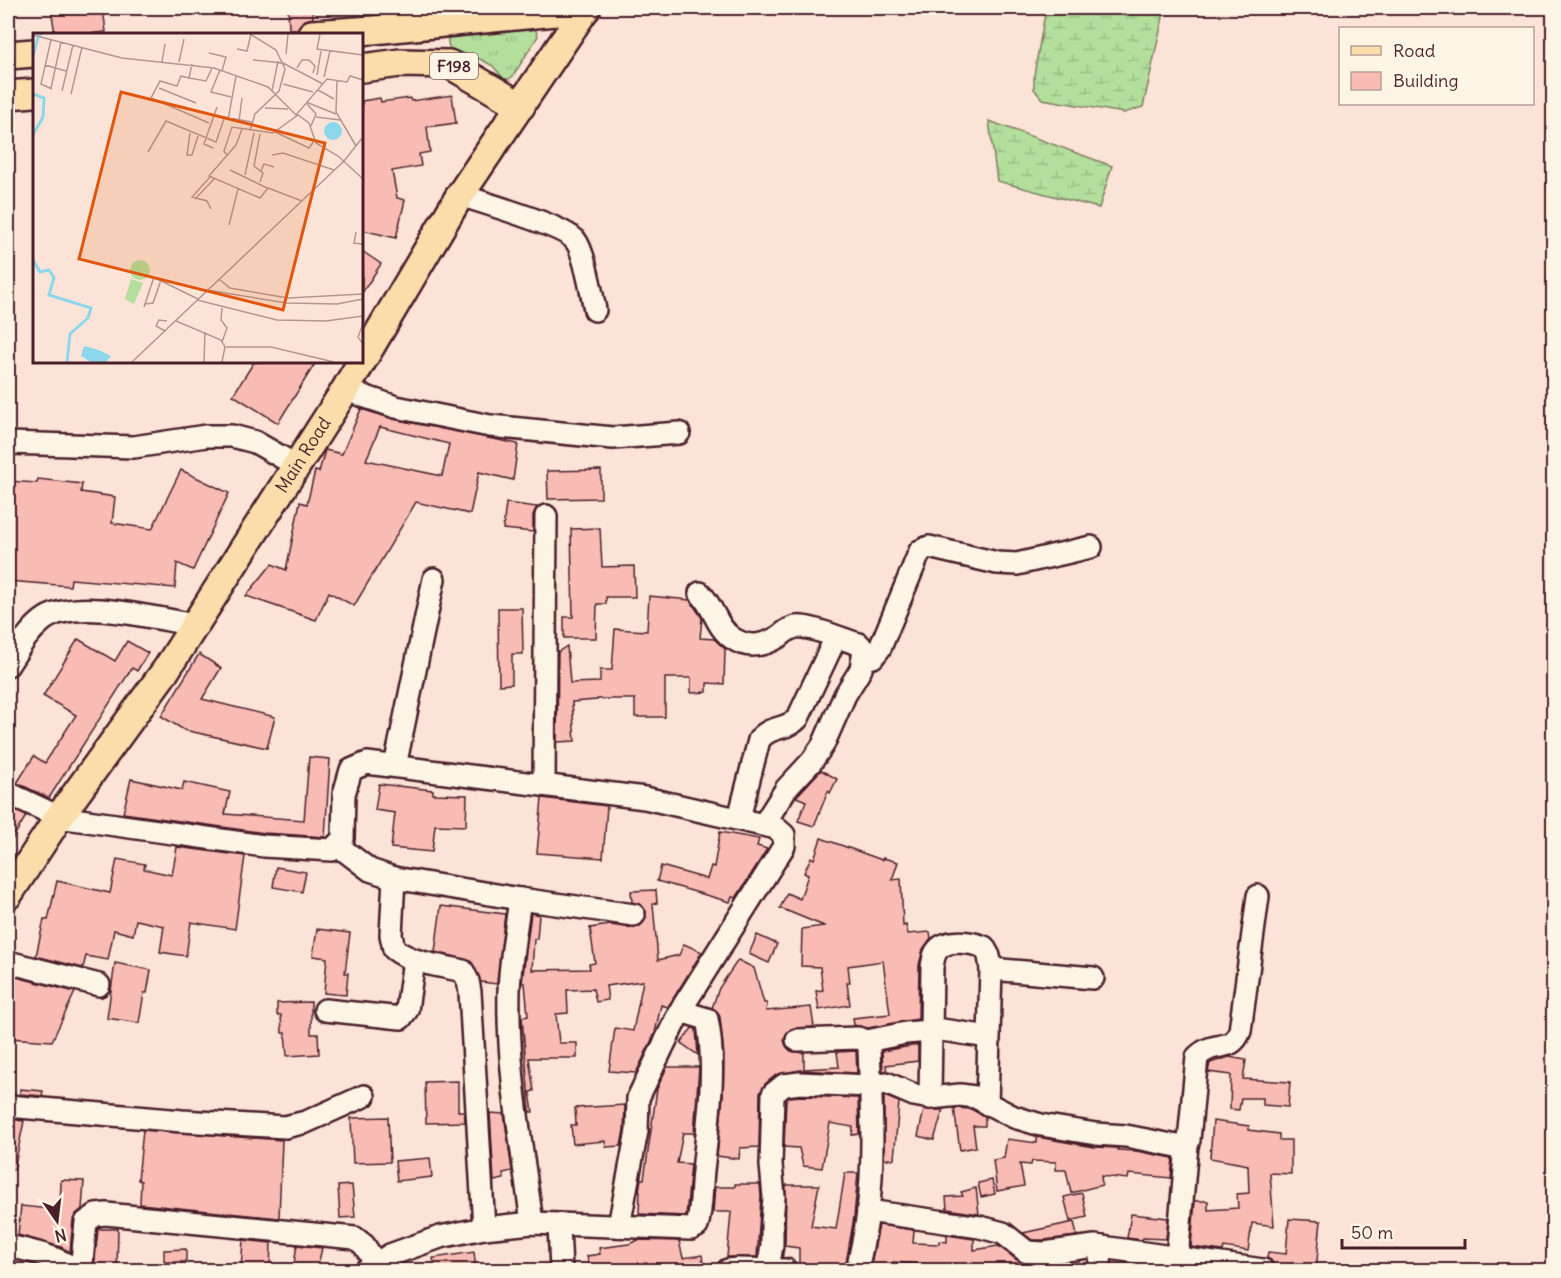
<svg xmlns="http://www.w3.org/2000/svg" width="1561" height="1278" viewBox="0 0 1561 1278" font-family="Delius,sans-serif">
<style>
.grass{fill:url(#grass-tufts);stroke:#7e7e63;stroke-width:1.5}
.wetland{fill:url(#wetland-marsh);stroke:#7e7e63;stroke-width:1.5}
.building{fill:#f8bcb5;stroke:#4a1f2b;stroke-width:1.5;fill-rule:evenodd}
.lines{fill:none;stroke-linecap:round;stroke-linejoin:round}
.minor-casing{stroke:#4a1f2b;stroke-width:26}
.major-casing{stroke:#4a1f2b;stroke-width:32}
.minor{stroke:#fcf5e5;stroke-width:21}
.major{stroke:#faddab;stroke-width:27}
.labels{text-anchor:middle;stroke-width:5;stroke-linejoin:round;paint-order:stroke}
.shield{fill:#fcf5e5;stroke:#7f5f63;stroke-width:1.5}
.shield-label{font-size:16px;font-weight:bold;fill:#4a1f2b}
.street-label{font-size:18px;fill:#4a1f2b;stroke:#fcf5e5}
.inset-river{fill:none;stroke:#8cd7ec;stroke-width:3}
.inset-road{fill:none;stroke:#b49592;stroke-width:1.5}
.view{fill:#e0560e;fill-opacity:0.15;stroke:#e0560e;stroke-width:3}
.inset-edge{fill:none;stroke:#4a1f2b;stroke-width:3}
</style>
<defs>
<pattern id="grass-tufts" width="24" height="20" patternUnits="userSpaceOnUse" patternTransform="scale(1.5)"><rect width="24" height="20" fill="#b3de9b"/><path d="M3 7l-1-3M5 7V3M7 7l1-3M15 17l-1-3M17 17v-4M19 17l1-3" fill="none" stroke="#9bbe86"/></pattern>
<pattern id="wetland-marsh" width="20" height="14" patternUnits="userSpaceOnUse" patternTransform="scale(1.5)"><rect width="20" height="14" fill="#b3de9b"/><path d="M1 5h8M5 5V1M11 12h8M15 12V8" fill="none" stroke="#9bbe86"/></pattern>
</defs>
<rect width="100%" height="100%" fill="#fbe4d7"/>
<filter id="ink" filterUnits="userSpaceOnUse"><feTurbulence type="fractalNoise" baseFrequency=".0167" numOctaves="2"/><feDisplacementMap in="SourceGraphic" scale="12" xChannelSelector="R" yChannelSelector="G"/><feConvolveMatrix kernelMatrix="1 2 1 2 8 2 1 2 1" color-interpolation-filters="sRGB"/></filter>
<g filter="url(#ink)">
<path class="grass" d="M 531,26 L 535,28 L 538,36 L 513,76 L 509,79 L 504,79 L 493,66 L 482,60 L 450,49 C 447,42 447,39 451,33 Z"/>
<g class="wetland">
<polygon points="1046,8 1165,8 1143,107 1124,113 1042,99 1034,89 1034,75"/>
<polygon points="989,121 1112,166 1099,208 997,181"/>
</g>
<g class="building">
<polygon points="51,8 103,8 106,32 87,34 55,34"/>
<polygon points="288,8 312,8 313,18 303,21 297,29 289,29"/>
<polygon points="452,95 456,123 427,127 430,152 419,154 421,166 392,171 397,198 405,200 396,238 362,230 362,101 380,98 381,102 410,98 411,101"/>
<polygon points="362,251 381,264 362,293"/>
<polygon points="254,362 316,362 278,423 233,395"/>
<path d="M 361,409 L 393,419 L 518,444 L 513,480 L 479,472 L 470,514 L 416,502 L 354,606 L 329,592 L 316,620 L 246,596 L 272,564 L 286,570 L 300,502 L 307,504 L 315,471 L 319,472 L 325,450 L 342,454 ZM 380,427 L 449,444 L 442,476 L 366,460 Z"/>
<polygon points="181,470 229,493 193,570 177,563 175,588 71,579 70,586 8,581 8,481 37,483 38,479 82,484 81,492 115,497 112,523 152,529"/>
<polygon points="601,470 601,498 548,499 547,471"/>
<polygon points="506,503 537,507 533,515 533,532 503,529"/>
<polygon points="600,528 602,567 634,566 635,597 606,597 606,604 597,604 596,638 564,638 564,617 573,617 571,529"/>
<polygon points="649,596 690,600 702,618 700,638 714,639 725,649 724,684 707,683 707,692 691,693 691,678 665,678 665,717 635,717 635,699 597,699 597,700 572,702 575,741 557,742 558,652 567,646 570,683 600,682 600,670 612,670 615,629 647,631"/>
<polygon points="498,608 522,608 523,654 512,654 512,684 499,685"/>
<polygon points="78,639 115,661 127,641 148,653 137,671 132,668 49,798 17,783 34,756 45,763 76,715 43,696"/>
<polygon points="199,654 221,668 202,699 275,717 267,748 184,730 161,716"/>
<polygon points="309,757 330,759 325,837 265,833 123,813 131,779 182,790 184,782 230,792 225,814 304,820"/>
<polygon points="821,770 837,779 830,793 828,791 814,826 798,821 806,801 796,797"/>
<polygon points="379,784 433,790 433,794 467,795 466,826 435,825 432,852 391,848 395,813 375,810"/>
<polygon points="542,798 607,806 603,858 537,853"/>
<polygon points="9,808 26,816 8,846 8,810"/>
<polygon points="720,832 759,839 757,846 767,849 736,898 732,897 730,902 657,881 661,866 707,879 711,866 714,867"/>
<polygon points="821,838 882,860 883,858 898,862 892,880 901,879 903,926 906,925 908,934 930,932 931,938 923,949 919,965 918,1019 868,1028 854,1025 853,1018 890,1014 883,961 848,966 850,983 847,983 850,1005 819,1010 816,991 823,990 820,967 801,966 802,929 824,926 780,908 787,893 800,899 808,875 804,873 811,857 814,859"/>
<polygon points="177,847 245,856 235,929 191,922 186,956 160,952 164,926 136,920 133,935 114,930 108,960 86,956 83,968 36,956 44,919 48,920 57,881 110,893 117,859 145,864 144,869 172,875"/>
<polygon points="276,867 306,872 302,892 273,887"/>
<polygon points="656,890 657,903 653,904 658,960 679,955 684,944 702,952 668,1007 661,1005 655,1033 636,1073 609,1071 615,1028 633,1031 643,981 606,986 608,1000 596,1002 593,989 567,990 568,1013 556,1014 559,1043 577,1043 577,1058 529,1058 534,1091 530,1092 533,1112 530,1112 522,1017 528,1016 525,983 522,983 531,913 539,915 537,939 534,939 532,970 590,969 589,964 595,963 590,928 610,925 632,928 639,927 646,917 646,911 641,905 632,902 631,891"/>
<polygon points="441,906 505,914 497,984 481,982 470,961 435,952"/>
<polygon points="317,929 350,933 345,973 348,973 346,995 324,993 327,958 313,956"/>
<polygon points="757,935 777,944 769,963 749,954"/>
<polygon points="738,960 754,968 764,1003 767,1003 766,1011 811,1007 814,1027 791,1029 786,1034 784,1040 786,1046 791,1051 804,1053 804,1069 839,1067 837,1052 856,1051 857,1073 800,1070 776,1075 765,1084 760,1093 759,1147 740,1148 739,1159 717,1156 723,1096 724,1056 720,1017 717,1011 712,1008 719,988"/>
<polygon points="115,963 151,970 147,993 144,993 139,1023 107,1018"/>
<polygon points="8,975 75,992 52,1041 8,1038"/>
<polygon points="311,1002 311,1034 318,1034 319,1054 287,1056 285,1033 282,1033 281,1015 277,1015 277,1003"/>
<polygon points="692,1028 696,1029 698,1055 681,1043"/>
<polygon points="918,1045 918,1061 886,1065 887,1071 883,1071 882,1051"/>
<polygon points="1229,1057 1246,1060 1243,1079 1290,1082 1288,1107 1263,1105 1263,1098 1241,1098 1239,1110 1230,1109 1231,1075 1208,1072 1210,1063"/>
<polygon points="667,1067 699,1067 694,1133 683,1133 677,1163 691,1164 686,1216 639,1214 640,1191 639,1191 641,1179 644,1179 657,1089"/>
<polygon points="458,1081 458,1111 464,1111 465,1122 426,1123 425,1082"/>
<polygon points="20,1089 43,1091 42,1096 20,1094"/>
<polygon points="801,1096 858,1098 859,1134 852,1135 853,1127 830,1123 822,1168 803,1166 799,1148 784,1147 786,1100 789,1097"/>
<polygon points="884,1096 899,1102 894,1159 884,1159"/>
<polygon points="625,1105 624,1130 621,1146 606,1147 605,1141 573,1144 571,1125 576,1125 575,1108"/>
<polygon points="954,1108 971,1109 985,1117 985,1126 973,1126 976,1147 960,1150"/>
<polygon points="924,1110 943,1110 934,1140 918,1136"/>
<polygon points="490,1113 504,1114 512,1171 503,1173 504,1179 494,1181"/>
<polygon points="388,1117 390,1162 353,1163 351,1118"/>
<polygon points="8,1119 24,1121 14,1170 8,1169"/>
<polygon points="1213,1121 1249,1126 1249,1130 1279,1134 1279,1140 1291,1140 1291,1174 1270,1173 1274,1226 1252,1223 1248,1251 1224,1247 1223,1251 1191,1247 1195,1201 1208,1201 1208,1210 1238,1208 1237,1194 1249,1193 1248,1165 1210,1158"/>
<polygon points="143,1130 282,1140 279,1218 140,1204 141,1181 138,1180"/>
<polygon points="1037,1137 1094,1147 1118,1148 1118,1150 1136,1151 1173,1158 1171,1178 1129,1174 1128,1179 1101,1176 1102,1185 1071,1193 1066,1170 1056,1170 1056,1162 1032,1161 1031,1165 1020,1164 1024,1186 997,1191 993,1160 1004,1158 1007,1139 1037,1143"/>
<polygon points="430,1158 432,1177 397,1181 395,1161"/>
<polygon points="845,1173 858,1173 854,1217 845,1270 799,1269 799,1248 785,1246 786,1185 819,1185 811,1226 836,1229"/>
<polygon points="61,1180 84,1181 82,1209 75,1215 73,1220 70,1252 61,1247 18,1235 21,1206 60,1210"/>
<polygon points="992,1180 995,1194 981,1197 978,1183"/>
<polygon points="735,1184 760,1184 761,1197 757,1257 727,1257 731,1212 713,1212 715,1187 735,1187"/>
<polygon points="352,1185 355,1217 340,1218 338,1186"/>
<polygon points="976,1188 979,1214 947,1209 946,1197 963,1196 961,1192"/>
<polygon points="1082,1193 1087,1217 1070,1221 1064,1197"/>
<polygon points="1131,1214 1168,1218 1166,1239 1143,1238 1142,1240 1127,1238"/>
<polygon points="1289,1219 1321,1221 1316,1270 1275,1269 1271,1260 1267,1258 1268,1252 1286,1254"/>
<polygon points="1074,1222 1077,1236 1044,1240 1032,1240 1023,1233"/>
<polygon points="879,1225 914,1230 913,1243 939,1244 939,1241 947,1242 947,1235 974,1239 974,1250 998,1246 1020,1262 1026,1265 1047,1265 1048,1270 918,1270 918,1264 893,1262 891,1270 870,1270"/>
<polygon points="98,1229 118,1229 117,1270 94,1270"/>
<polygon points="243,1240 271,1243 270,1270 241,1269"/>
<polygon points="638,1240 679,1241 683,1258 702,1255 704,1270 602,1270 602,1266 589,1268 587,1256 600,1254 599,1248 629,1244"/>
<polygon points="297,1245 322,1248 317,1270 293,1270"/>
<polygon points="186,1249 186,1262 164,1262 164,1250"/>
<polygon points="474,1252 476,1270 436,1270 433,1258"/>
</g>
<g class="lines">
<g class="minor-casing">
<g id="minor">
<path d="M 460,195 C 481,202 564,226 575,240 C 584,250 592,295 595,310"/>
<polyline points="345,390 396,407 490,426 613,438 679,433"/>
<polyline points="8,443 134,447 206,436 232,436 255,442 297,466"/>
<path d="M 700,593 C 714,607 716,627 732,638 C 748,649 764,646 780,636 C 785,632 789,628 796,627 C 810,625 844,640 859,644 L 864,650 L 861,669 L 845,695 L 823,745 L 812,761 L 786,789 L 764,824"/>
<polyline points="863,660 873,657 880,648 920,551 929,547 997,563 1017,564 1091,547"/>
<path d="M 8,665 C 18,650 27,633 42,621 C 73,596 157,619 195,625"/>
<polyline points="395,766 434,579"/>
<polyline points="544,785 546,516"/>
<polyline points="8,793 59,817 264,846 332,850 343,839 344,794 351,770 367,763 645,798 776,828 784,835 784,846 680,1011 638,1098 637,1131 619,1226"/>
<path d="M 739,818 L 759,740 C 769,725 787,731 798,718 L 836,637"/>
<polyline points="337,845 370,870 394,878 520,899 634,915"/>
<path d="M 394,878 L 391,935 L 394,949 C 413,964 440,965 463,971 L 468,981 L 470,992 L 484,1228"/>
<path d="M 520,899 C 516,930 510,960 509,991 C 507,1069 522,1146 532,1223"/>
<polyline points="8,962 99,985"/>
<polyline points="991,969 1093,978"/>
<polyline points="325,1010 401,1018 407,1010 414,960"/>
<path d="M 797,1040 L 858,1038 L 867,1041 L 869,1048 C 871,1103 875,1157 868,1211 C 866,1231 861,1251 857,1270"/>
<polyline points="867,1041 906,1033 942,1030 989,1037"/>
<path d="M 930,1098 L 932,967 C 933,962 933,957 936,952 C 944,938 970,942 984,947 L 989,956 L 991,969 L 987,1104"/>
<polyline points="8,1106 182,1121 285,1127 306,1122 364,1096"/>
<polyline points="868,1211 980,1227 1003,1233 1027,1252 1044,1253 1095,1246 1263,1270"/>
<polyline points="559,1225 561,1270"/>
<path d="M 8,1246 C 32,1251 55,1256 76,1270"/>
<polyline points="1177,1258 1187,1145"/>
<polyline points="81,1270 86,1222 96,1215 106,1214 355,1238 364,1245 376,1264"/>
<path d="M 366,1270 L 390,1255 L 440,1237 L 484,1228 L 532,1223 L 691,1229 L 697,1226 C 702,1209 701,1189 703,1171 C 708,1121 717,1068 707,1019 L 680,1011"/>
<polyline points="728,1270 738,1269 786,1270"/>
<path d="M 768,1270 L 772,1245 L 772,1222 L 774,1197 L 771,1165 L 773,1094 L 784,1085 L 800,1083 L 870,1086 L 886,1083 L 914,1095 L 930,1098 L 960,1095 L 975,1097 L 1014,1117 L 1041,1125 L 1096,1134 L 1126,1136 L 1177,1146 L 1187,1145 L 1189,1140 L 1197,1057 C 1215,1039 1231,1054 1240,1031 L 1258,896"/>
<polyline points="1099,1270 1102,1247"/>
</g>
</g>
<g class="major-casing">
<g id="major">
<polyline points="312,34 373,30 586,9"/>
<polyline points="8,55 34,53"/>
<polyline points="362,68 400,63 449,64 521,106"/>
<polyline points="8,95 34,93"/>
<path id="s1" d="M 8,895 L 59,817 L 166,670 L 345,390 L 460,195 L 586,8"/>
</g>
</g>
<use href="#minor" class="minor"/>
<use href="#major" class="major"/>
</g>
</g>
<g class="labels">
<rect class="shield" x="430" y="53" width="48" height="26" rx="4.5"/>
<g class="shield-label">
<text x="454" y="72">F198</text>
</g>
<g class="street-label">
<text dy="6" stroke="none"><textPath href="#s1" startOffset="530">Main Road</textPath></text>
</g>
</g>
<g transform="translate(33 33)">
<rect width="330" height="330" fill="#fbe4d7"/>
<path d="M97 237a10 10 0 1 1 20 0a10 10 0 1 1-20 0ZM 98,246 L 110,250 L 101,271 L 92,266 Z" fill="#b3de9b"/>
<path d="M291 98a9 9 0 1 1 18 0a9 9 0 1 1-18 0ZM 51,313 L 66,317 L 78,323 L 73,329 L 58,329 L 48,323 Z" fill="#8cd7ec"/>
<path class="inset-river" d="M 0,23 L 6,1 L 9,2M 0,61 L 11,65 L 10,84 L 0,102M 0,227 L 7,239 L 16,237 L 21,245 L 16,262 L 58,275 L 55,285 L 37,301 L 34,329"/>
<path class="inset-road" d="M 217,1 L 243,17 L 252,36 L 246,58 L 222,81 L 217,98M 287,1 L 284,16 L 330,22M 0,2 L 89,25 L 181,35 L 235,54 L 263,82 L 294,46 L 314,49 L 317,43 L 330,47M 18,7 L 8,51 L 19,56M 204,16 L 214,18 L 218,1M 176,20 L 193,24 L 189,38M 253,21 L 255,1M 220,27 L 250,30 L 290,51M 129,29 L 132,11M 146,29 L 151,6M 159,31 L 156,45 L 148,43 L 144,53 L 127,48 L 118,65 L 176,90M 12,32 L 33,38M 264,35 L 269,27 L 276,27 L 282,33 L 280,40M 187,37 L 178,59 L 198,64M 284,42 L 288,18M 291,44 L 297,18M 156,45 L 173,48 L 179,35M 304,47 L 303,79 L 323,113M 250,51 L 280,59M 18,55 L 28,9M 126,55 L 163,70M 285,57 L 301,66M 29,58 L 40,12M 239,58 L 245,28M 38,61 L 49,14M 273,69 L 303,81M 274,71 L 283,81 L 278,93M 232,75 L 255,76M 180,82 L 219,89M 283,84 L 307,87M 195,87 L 203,43M 206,88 L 209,65M 209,96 L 203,112 L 176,143 L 227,165 L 235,155 L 269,168M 242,99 L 276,115 L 281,108M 157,100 L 154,122 L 159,122 L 165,103M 227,101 L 221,133 L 230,140 L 227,149M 180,115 L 171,111 L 184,74M 115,119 L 133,88 L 183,109 L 191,86M 194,122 L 191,118 L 199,94 L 240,100 L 265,82 L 276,90 L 283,110 L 305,123 L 330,146M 239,122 L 250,120 L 301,137M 197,137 L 234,155M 228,138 L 231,131 L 241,134M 212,142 L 221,100M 177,144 L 159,164 L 174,168 L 178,176M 162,166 L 181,146M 196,192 L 205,156M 323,199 L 321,210 L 330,211M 118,243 L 165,266M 186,246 L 197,255 L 255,265 L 330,261M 174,257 L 253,270 L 304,271 L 330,266M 164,267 L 244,287 L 293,288 L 330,283M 112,271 L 120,270 L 128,247M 111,274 L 121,244M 143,288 L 188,307 L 192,314 L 189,329M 330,291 L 325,304 L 330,311M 132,298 L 123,293 L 126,287 L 134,288M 189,309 L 194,295 L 188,287 L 189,275M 192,314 L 238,314 L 301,329M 99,329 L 311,128 L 330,104M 171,329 L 172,299"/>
<path class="view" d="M 88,59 L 292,110 L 250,277 L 46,226 Z"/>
<rect width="330" height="330" class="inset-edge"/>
</g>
<rect width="1561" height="1278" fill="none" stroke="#fcf5e5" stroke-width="30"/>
<rect x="15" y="15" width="1531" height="1248" fill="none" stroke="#4a1f2b" stroke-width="2" filter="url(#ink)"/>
<rect x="1339" y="27" width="195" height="78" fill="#fcf5e5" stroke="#b59f9b" stroke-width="1.5"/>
<rect x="1351" y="46" width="30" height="9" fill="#faddab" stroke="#b59f9b" stroke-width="1.5"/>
<text x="1393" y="57" font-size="18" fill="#4a1f2b">Road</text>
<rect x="1351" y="72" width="30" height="18" fill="#f8bcb5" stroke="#b59f9b" stroke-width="1.5"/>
<text x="1393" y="87" font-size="18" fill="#4a1f2b">Building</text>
<g transform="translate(57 1221) rotate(166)" stroke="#fcf5e5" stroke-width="4.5" paint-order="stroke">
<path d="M0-4.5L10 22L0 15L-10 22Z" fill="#4a1f2b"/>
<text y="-9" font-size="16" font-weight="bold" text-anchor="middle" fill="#4a1f2b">N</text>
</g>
<path d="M1342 1239v9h123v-9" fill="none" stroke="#4a1f2b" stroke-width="3"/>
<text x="1351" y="1239" font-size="18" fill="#4a1f2b" stroke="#fcf5e5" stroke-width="4.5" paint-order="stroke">50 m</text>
</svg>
